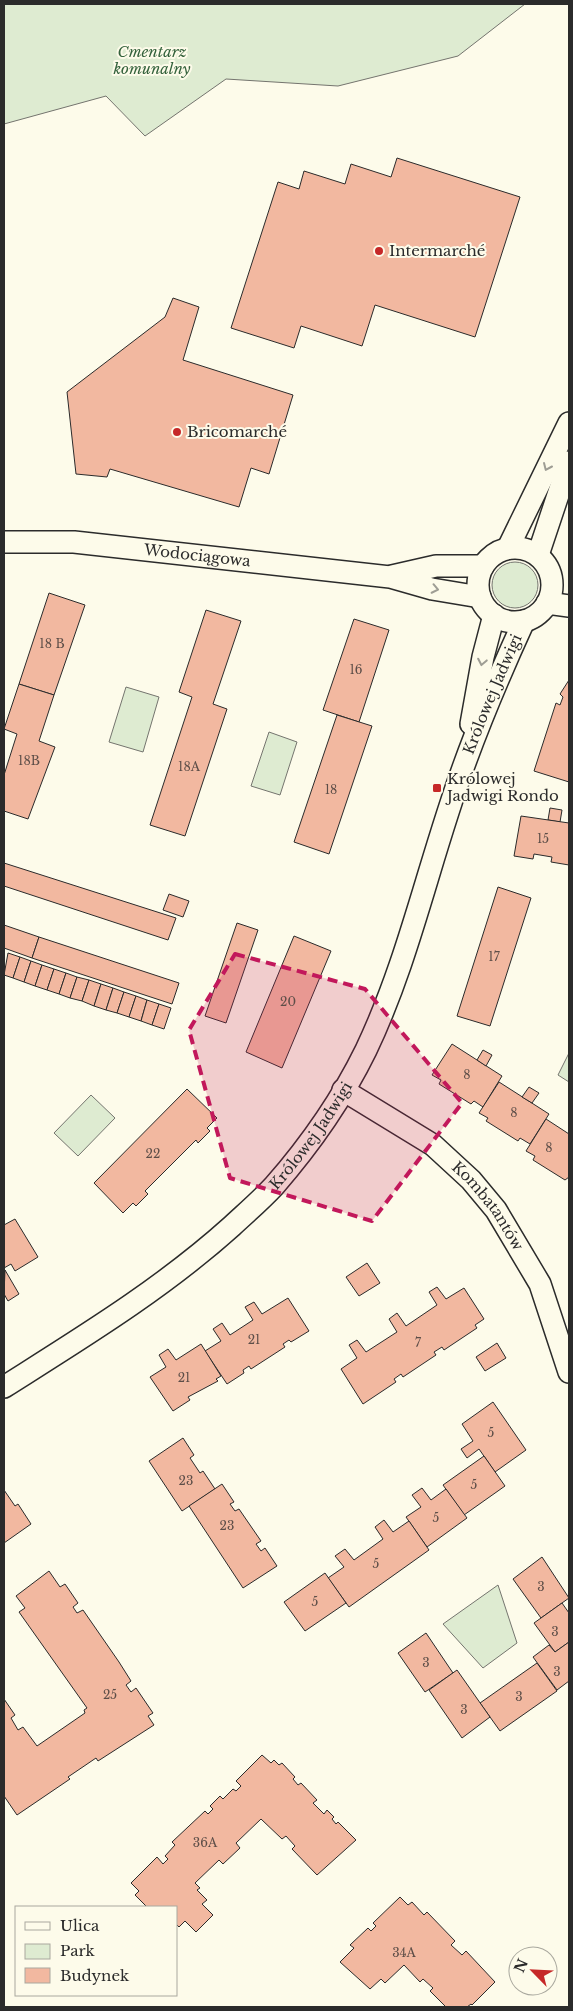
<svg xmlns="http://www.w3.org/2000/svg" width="573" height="2011" viewBox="0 0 573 2011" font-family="'Libre Baskerville',serif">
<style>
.green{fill:#deebd1;stroke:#74746e}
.building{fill:#f2b8a0;stroke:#2b2b2b}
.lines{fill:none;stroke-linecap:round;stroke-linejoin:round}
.street-casing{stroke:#2b2b2b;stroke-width:24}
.street{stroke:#fdfbea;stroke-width:21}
.oneway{stroke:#9e9d94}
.marked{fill:#c2185b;fill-opacity:0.2;stroke:#c2185b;stroke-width:4;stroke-dasharray:10 6;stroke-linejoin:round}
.poi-dot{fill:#c62828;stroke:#fdfbea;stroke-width:2}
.labels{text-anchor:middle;stroke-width:4;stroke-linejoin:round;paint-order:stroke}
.number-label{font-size:12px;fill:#5d4e48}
.park-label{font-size:15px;font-style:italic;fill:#34623c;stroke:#fdfbea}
.poi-label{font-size:15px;fill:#2b2b2b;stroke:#fdfbea;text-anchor:start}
.street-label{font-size:15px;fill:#2b2b2b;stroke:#fdfbea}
</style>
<rect width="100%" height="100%" fill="#fdfbea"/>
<g class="green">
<polygon points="4,4 525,4 458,56 338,86 226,79 145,136 106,96 4,124"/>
<circle cx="515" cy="585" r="23"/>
<polygon points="126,687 159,697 143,752 109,742"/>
<polygon points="269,732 297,742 280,795 251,786"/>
<polygon points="569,1053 569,1082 558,1075"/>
<polygon points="91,1095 115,1118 78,1156 54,1133"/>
<polygon points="498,1585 517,1643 483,1668 443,1624"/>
</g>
<g class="building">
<polygon points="397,158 520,197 475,337 375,305 362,346 301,326 294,348 231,328 278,182 299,189 304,171 345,184 351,164 391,177"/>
<polygon points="173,298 199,307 183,360 293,395 269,474 251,468 239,507 110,469 107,477 76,474 67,392 165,317"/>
<polygon points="49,593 85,605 54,695 19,684"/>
<polygon points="206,610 241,621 213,704 227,709 185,836 150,825 192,697 179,692"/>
<polygon points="354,619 389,630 359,722 323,710"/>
<polygon points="569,680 569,679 569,782 534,771 556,703 560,705 563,697 560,694"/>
<polygon points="19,684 54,695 39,741 55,747 28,819 4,811 4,775 17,734 4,729"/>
<polygon points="337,715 372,726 329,854 294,842"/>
<polygon points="550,808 562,810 560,822 548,820"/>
<polygon points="521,816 569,823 569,865 551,862 552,857 534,854 533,859 514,856"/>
<polygon points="4,863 176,918 168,940 4,886"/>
<polygon points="498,887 531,898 490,1026 457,1016"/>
<polygon points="169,894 189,901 183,917 163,910"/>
<polygon points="237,923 258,930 226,1023 205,1016"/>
<polygon points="4,925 39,937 32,958 4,948"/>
<polygon points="294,936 331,951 282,1068 246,1052"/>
<polygon points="39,937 179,983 172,1004 32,958"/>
<polygon points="8,953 20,957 13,978 4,975"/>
<polygon points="20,957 31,961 24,982 13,978"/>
<polygon points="31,961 42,965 35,986 24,982"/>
<polygon points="42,965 54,969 47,990 35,986"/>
<polygon points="54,969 66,973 59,994 47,990"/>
<polygon points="66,973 77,977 70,998 59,994"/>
<polygon points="77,977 89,980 82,1001 70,998"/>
<polygon points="89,980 101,984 94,1006 82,1001"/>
<polygon points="101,984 113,988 106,1010 94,1006"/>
<polygon points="113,988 124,992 117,1013 106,1010"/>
<polygon points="124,992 136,996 129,1017 117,1013"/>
<polygon points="136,996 147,1000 141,1021 129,1017"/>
<polygon points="147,1000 159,1004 152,1025 141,1021"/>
<polygon points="159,1004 171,1008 164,1029 152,1025"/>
<polygon points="452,1044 502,1076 483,1107 474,1101 471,1104 439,1084 441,1080 432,1075"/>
<polygon points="483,1050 492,1055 486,1066 477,1060"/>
<polygon points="499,1082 549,1114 530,1144 520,1138 518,1141 486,1121 488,1118 479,1113"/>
<polygon points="529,1087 539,1093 532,1103 522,1097"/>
<polygon points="187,1089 217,1118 207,1128 210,1131 198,1143 196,1140 145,1191 148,1194 136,1206 133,1203 123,1213 94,1183"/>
<polygon points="546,1119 569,1134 569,1177 565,1180 533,1160 535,1156 526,1151"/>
<polygon points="15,1219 38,1257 15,1271 11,1264 4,1268 4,1225"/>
<polygon points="367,1263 380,1283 359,1296 346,1277"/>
<polygon points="5,1270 19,1294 8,1301 4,1294"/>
<polygon points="437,1287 446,1299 464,1288 484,1319 475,1325 477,1328 444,1350 442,1347 434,1352 436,1355 403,1377 401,1374 394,1379 396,1382 363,1404 341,1369 357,1358 349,1345 357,1340 366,1352 397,1332 389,1319 397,1313 406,1326 437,1305 429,1292"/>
<polygon points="288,1298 309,1331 291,1342 289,1340 283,1344 285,1347 251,1369 249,1366 243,1370 244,1373 227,1384 205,1351 221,1341 213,1329 222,1323 230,1335 253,1320 245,1307 254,1302 262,1314"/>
<polygon points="497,1343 506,1358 485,1371 476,1357"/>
<polygon points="201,1344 221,1376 216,1379 218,1381 188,1397 190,1400 173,1411 150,1377 166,1367 159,1355 168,1349 176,1360"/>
<polygon points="493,1402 526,1450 495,1472 479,1449 467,1458 461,1449 473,1441 462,1424"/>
<polygon points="183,1438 194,1455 190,1458 200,1473 203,1471 215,1489 182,1511 149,1461"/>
<polygon points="484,1456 505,1486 464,1515 443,1485"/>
<polygon points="222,1484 234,1502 230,1504 235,1511 239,1509 261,1541 256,1544 261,1551 265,1548 277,1566 243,1588 189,1506"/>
<polygon points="422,1488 431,1500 446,1489 467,1518 427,1547 406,1517 421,1507 412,1495"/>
<polygon points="4,1490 15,1506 18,1504 31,1524 4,1543"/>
<polygon points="384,1520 393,1532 409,1521 429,1550 349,1607 328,1578 344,1567 335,1556 345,1549 354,1560 383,1539 375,1527"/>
<polygon points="542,1557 569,1598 541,1618 513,1579"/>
<polygon points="49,1571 60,1587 65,1584 78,1603 73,1607 77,1613 83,1610 119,1662 131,1681 126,1685 131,1692 136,1688 153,1713 148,1716 154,1725 98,1761 96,1758 68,1777 70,1779 17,1815 4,1796 4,1699 15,1715 11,1718 18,1730 23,1727 37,1746 85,1713 84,1710 87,1708 19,1612 25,1608 16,1596"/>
<polygon points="325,1573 346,1603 305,1631 284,1602"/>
<polygon points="562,1603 569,1613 569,1642 555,1652 534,1623"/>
<polygon points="426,1633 453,1673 425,1692 398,1653"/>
<polygon points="569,1642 569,1681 557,1690 533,1657 549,1645 555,1652"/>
<polygon points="537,1663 557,1691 500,1731 480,1703"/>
<polygon points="457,1670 490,1717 462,1738 429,1690"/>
<polygon points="262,1755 271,1763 274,1760 279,1765 282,1763 295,1777 293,1779 298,1785 301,1783 317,1800 313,1803 324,1814 327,1810 334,1817 332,1819 336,1824 338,1822 356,1840 317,1875 292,1849 295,1846 286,1836 282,1839 261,1819 236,1843 240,1848 223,1864 219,1860 195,1883 200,1888 197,1890 207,1900 202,1904 213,1915 196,1932 185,1921 179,1927 176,1924 176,1907 147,1907 135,1895 139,1891 131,1883 157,1857 163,1864 168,1859 165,1856 175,1845 172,1842 205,1811 208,1814 213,1809 210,1806 220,1796 223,1799 233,1789 236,1791 241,1786 236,1781"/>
<polygon points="400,1897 408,1905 412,1902 424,1915 427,1912 455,1941 451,1945 462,1955 466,1951 495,1982 472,2005 471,2004 467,2007 446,2007 430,1991 433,1988 423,1979 420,1982 404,1965 385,1983 381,1979 370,1989 340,1962 354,1948 350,1945 368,1928 371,1931 376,1926 373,1923"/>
</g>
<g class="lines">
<g class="street-casing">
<g id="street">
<path id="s1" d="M 4,542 L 74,542 L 390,577 L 432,589 L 480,597"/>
<circle cx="515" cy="585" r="37"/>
<polyline points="508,548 569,423"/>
<polyline points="538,555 569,462"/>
<polyline points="392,576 436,566 483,566"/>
<polyline points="547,603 569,606"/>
<polyline points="471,724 483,657 494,615"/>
<path id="s2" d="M 343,1090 L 433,1145 L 471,1180 L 496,1210 L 540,1284 L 569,1372"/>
<path id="s3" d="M 4,1387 C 83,1337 162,1289 232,1226 C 246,1213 261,1200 274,1186 C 309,1146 342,1099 366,1050 C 409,960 429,861 463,768 C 481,718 502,669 524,621"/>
</g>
</g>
<use href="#street" class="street"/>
</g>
<defs><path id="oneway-chevron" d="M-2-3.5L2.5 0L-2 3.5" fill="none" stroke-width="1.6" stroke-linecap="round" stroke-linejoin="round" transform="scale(1.25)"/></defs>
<g class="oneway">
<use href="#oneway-chevron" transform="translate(547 467) rotate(114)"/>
<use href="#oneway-chevron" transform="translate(435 589) rotate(12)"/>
<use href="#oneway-chevron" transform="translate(482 662) rotate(101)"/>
</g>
<path class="marked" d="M 235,954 L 365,989 L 462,1103 L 372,1221 L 230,1178 L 189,1030 Z"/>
<g class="poi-dot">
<circle cx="379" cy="251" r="5"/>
<circle cx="177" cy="432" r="5"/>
<rect x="432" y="783" width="10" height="10" rx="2.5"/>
</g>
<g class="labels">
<g class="number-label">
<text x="52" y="648">18 B</text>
<text x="356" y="674">16</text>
<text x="29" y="765">18B</text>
<text x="189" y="771">18A</text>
<text x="331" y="794">18</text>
<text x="543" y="843">15</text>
<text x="494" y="961">17</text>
<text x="288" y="1006">20</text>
<text x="467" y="1079">8</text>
<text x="514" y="1117">8</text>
<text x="549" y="1152">8</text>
<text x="153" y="1158">22</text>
<text x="254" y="1344">21</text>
<text x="418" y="1347">7</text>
<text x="184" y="1382">21</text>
<text x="491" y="1437">5</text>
<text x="186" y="1485">23</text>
<text x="474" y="1489">5</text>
<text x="436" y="1522">5</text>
<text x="227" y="1530">23</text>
<text x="376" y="1568">5</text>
<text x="541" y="1591">3</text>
<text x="315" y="1606">5</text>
<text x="555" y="1636">3</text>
<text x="426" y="1667">3</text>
<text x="557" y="1676">3</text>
<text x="110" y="1699">25</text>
<text x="519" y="1701">3</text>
<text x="464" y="1714">3</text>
<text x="205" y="1847">36A</text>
<text x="404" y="1957">34A</text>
</g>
<g class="park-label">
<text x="152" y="57">Cmentarz<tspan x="152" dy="17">komunalny</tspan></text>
</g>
<g class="poi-label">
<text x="389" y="256">Intermarché</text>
<text x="187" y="437">Bricomarché</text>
<text x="447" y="784">Królowej<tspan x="447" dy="17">Jadwigi Rondo</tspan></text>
</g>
<g class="street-label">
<text dy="5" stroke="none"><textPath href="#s1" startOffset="194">Wodociągowa</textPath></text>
<text dy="5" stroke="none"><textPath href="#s3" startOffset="880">Królowej Jadwigi</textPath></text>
<text dy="5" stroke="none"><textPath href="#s3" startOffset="400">Królowej Jadwigi</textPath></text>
<text dy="5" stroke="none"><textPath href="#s2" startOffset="188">Kombatantów</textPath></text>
</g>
</g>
<rect width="573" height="2011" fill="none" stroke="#2b2b2b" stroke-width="10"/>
<rect x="15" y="1906" width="162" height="90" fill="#fdfbea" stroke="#a9a89e"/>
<rect x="25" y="1922" width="25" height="8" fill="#fdfbea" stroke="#a9a89e"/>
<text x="60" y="1931" font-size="15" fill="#2b2b2b">Ulica</text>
<rect x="25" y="1944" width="25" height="15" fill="#deebd1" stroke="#a9a89e"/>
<text x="60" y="1956" font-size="15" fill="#2b2b2b">Park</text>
<rect x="25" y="1968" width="25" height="15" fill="#f2b8a0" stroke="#a9a89e"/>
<text x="60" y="1981" font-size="15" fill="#2b2b2b">Budynek</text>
<g transform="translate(533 1971) rotate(294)"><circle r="24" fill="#fdfbea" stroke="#a9a89e"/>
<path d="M0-4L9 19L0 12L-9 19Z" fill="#c62828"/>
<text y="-8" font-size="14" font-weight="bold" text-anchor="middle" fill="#2b2b2b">N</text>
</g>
</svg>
